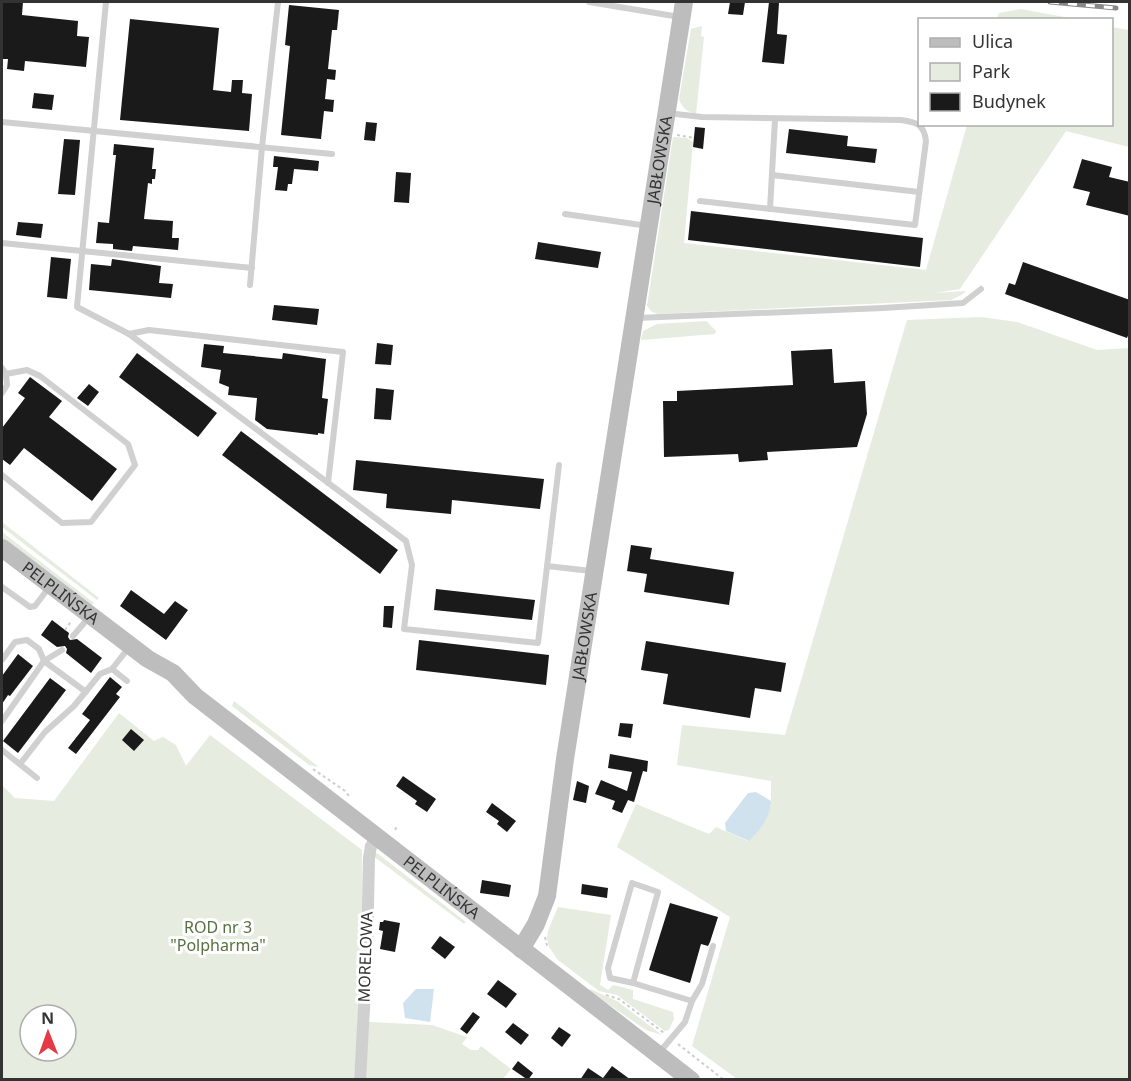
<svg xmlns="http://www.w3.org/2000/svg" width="1131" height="1081" viewBox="0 0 1131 1081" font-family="'Noto Sans',sans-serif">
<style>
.green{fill:#e6ecdf;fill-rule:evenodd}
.water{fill:#cfe2ee}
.building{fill:#1a1a1a}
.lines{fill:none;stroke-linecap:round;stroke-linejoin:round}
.path{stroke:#cdcdcd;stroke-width:2;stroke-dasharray:3 3;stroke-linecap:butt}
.service{stroke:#d0d0d0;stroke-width:6}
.minor{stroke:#d0d0d0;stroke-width:12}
.secondary{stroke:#bdbdbd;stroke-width:18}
.rail-casing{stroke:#888;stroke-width:5}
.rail{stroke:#fff;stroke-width:3;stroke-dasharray:9;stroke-linecap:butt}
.labels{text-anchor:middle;stroke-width:6;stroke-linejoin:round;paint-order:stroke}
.street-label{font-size:16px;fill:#333;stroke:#fff}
.park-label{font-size:16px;fill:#56703f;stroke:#fff}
</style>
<rect width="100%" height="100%" fill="#fff"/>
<g class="green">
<polygon points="1021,9 1075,19 997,19 999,13"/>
<path d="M 702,26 L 701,36 L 704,37 L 696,114 C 687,112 682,108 679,99 L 691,29 Z"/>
<polygon points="1112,27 1129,30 1129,147 1066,131 960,289 935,293 966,291 963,294 951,300 658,314 652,312 647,306 673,137 687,138 693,142 684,243 926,270 967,125 1112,124"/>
<polygon points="981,317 1017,322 1097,350 1129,348 1129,1079 737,1079 692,1046 730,917 617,847 636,804 709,834 716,827 748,841 771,806 771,781 677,765 682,725 785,735 907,320"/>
<polygon points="706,321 716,331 715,334 641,340 643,331 657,324"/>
<polygon points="2,522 99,598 97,600 2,527"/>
<polygon points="2,532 94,603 90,606 2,540"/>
<polygon points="234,701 319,767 309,765 232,706"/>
<path d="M 119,713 L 154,741 L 163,737 L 176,745 L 186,766 L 210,735 L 362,850 L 363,936 L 354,1079 L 2,1079 L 2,785 L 15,798 L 54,801 ZM 30,1015 L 66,1015 L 66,1051 L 30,1051 Z"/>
<polygon points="377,853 466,922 464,924 373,856"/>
<polygon points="558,907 611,915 600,985 608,990 613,985 633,990 633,999 673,1012 674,1019 669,1030 665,1031 617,995 599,991 558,960 549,947 547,938 548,931"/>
<polygon points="590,989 617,1001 662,1035 646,1030 589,991"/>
<polygon points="369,1022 432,1025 467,1037 462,1044 471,1050 478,1050 481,1046 511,1069 503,1079 365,1080"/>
</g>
<g class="water">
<path d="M 756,792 L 771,801 C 771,817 760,830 749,841 L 726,831 L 725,823 L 748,793 Z"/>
<polygon points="416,989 434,989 430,1022 405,1018 403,1003"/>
</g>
<g class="building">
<polygon points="2,2 23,2 22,15 78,21 77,36 89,37 86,67 25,61 24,71 7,69 8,59 2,59"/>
<polygon points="730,2 745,2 743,15 728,14"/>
<polygon points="769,2 779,3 777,34 787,35 784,64 762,62"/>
<polygon points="289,5 339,10 337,30 332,30 328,69 336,70 335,80 327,79 325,99 334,100 333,112 324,111 321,139 281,135 290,46 285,45"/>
<polygon points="130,19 219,28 213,90 231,92 232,80 243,80 242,93 252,94 249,131 120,120"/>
<polygon points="34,93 54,95 52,110 32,108"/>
<polygon points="366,122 377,123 375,141 364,140"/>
<polygon points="695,127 705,128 703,149 693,147"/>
<polygon points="789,129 848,136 847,146 877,149 875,163 786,153"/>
<polygon points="64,139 80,140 75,195 58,194"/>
<polygon points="114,144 154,148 152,169 156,169 155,179 152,179 152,184 148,183 144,219 173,221 172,238 179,238 178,250 133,246 132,251 113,249 113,244 96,243 98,222 109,223 116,155 113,155"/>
<polygon points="274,156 319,161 318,171 294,169 292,184 288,184 287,191 275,190 278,167 273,167"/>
<polygon points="1082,159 1112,167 1109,177 1130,182 1130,216 1086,205 1090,192 1073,188"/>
<polygon points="396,172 411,173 409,203 394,202"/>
<polygon points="691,211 923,238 920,267 688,240"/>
<polygon points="18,222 43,224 41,238 16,235"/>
<polygon points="538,242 601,252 598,268 535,259"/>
<polygon points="51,257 71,259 67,299 47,297"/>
<polygon points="112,259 161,266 159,283 173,284 171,298 89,290 91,264 111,266"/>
<polygon points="1023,262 1130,300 1130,331 1127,338 1005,294 1009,283 1015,285"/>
<polygon points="274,305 319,309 317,325 272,320"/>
<polygon points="377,343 393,345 391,365 375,364"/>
<polygon points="204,344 224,346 223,353 282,359 283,353 326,359 322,398 328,399 324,434 318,433 318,435 267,429 255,420 257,398 228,395 229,387 219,383 221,370 201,367"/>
<polygon points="832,349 834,383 865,381 867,414 857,447 767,452 768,460 739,462 738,454 664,457 663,401 677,401 677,391 793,385 791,351"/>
<polygon points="137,353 217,413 198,437 119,377"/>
<polygon points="30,377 62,401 49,417 117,469 92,501 24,448 10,465 2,459 2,428 25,398 18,393"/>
<polygon points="89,384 99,392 88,406 77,398"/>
<polygon points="376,388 394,390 391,420 374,419"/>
<polygon points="241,431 398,550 380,574 222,455"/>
<polygon points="356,460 544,479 540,509 452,500 451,514 386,508 387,494 353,490"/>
<polygon points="631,545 652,548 650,559 734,572 729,605 644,592 647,574 627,571"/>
<polygon points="436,589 535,600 532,620 434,610"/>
<polygon points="131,590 164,614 175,601 188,610 166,640 120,606"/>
<polygon points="384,606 394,606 392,628 383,627"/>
<polygon points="52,620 69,633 68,637 70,640 77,639 102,658 91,673 66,653 67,649 65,646 57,647 41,635"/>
<polygon points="419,640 549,655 546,685 416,670"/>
<polygon points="646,641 786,663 781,692 755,688 750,718 663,704 668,674 641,670"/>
<polygon points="18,654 33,666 10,696 8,695 2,704 2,676"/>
<polygon points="110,677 122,687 116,694 120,697 76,754 68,748 90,720 82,714"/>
<polygon points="50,678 66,690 18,753 3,741"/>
<polygon points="620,723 633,724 631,738 618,736"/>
<polygon points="131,729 144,740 134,751 122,740"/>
<polygon points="610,754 648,761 647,772 643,771 634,802 628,800 622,813 612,809 615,801 595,794 601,780 627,791 632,772 608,768"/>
<polygon points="403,776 436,799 427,812 415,804 417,801 396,786"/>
<polygon points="577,781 589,786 586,803 573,800"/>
<polygon points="492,803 516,821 507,832 497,824 499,821 486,812"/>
<polygon points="482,880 511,885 509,897 480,893"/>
<polygon points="582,884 608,888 607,898 581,894"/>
<polygon points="670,903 718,917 710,942 708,946 701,944 690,983 649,970"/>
<polygon points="384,920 400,923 395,952 380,949 383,931 379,930 380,922 383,922"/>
<polygon points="440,936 455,947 445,959 431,948"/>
<polygon points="498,980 517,994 506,1008 487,994"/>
<polygon points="473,1012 480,1017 467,1034 460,1029"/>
<polygon points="513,1023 529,1035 521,1045 505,1032"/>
<polygon points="559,1027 571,1035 562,1047 551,1038"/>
<polygon points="518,1061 533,1073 528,1080 512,1069"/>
<polygon points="612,1066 631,1080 580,1080 588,1068 603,1078"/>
</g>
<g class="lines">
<g class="path">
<polyline points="677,135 694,138"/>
<polyline points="65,630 72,620"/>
<polyline points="313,769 345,791 349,796"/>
<polyline points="395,830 397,826"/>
<polyline points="545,937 547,946"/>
<polyline points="606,995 619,999 664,1033"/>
<polyline points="678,1044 724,1080"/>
</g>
<g class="service">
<polyline points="106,2 77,307 129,334 406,541 412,565 404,629 538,643 559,465"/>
<polyline points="589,2 680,17"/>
<path d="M 667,113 L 702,117 L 901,120 C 916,122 924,124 926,141 L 915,225 L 700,201"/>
<polyline points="2,122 332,154"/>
<polyline points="772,175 919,192"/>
<polyline points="770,209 775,119"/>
<polyline points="565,214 648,226"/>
<polyline points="2,243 252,268"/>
<polyline points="250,285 262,147 278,2"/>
<polyline points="636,318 883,308 963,303 981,289"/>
<polyline points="129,334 149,330 343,352 328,483"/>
<polyline points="2,368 6,374 7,385 2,393"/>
<polyline points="2,475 62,523 91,522 135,465 128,444 40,376 27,370 6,374"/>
<polyline points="547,566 591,571"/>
<polyline points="2,587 30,607 35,606 50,586"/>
<polyline points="73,636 90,616"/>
<polyline points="2,660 15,642 27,640 39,649 44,661 86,692"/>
<polyline points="112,669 127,681"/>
<polyline points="2,721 44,661 62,650"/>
<polyline points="2,750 37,778"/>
<polyline points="20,764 45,732 74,706 100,674 112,669 130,646"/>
<polyline points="633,983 610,978 608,968 632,883 658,892 633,983 692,1001 685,1022 658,1054"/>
<polyline points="692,1001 702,984 713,946"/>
</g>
<polyline class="minor" points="360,1080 367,955 369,858 371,846 377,837"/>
<g class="secondary">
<path id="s1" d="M 2,548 L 148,659 L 173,673 L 195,696 L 691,1080"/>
<path id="s2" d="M 521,949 L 536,924 L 547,896 L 565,759 L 684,2"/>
</g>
<g class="rail-casing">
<polyline id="rail" points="1050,2 1116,8"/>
</g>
<use href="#rail" class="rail"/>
</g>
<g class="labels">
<g class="street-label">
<text dy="6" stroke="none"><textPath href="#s2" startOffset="804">JABŁOWSKA</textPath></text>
<text dy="6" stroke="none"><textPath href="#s1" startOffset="74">PELPLIŃSKA</textPath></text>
<text dy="6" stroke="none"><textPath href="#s2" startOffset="322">JABŁOWSKA</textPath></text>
<text dy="6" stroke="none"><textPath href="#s1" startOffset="556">PELPLIŃSKA</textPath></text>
<text transform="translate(365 957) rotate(-88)" y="6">MORELOWA</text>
</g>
<g class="park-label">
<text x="218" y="933">ROD nr 3<tspan x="218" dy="18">"Polpharma"</tspan></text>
</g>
</g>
<rect width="1131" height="1081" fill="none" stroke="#333333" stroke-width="6"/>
<rect x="918" y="18" width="195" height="108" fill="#ffffff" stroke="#adadad" stroke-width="1.5"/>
<rect x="930" y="38" width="30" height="9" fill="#bdbdbd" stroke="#adadad" stroke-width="1.5"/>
<text x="972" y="48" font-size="18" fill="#333333">Ulica</text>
<rect x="930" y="63" width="30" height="18" fill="#e6ecdf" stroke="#adadad" stroke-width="1.5"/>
<text x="972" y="78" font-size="18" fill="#333333">Park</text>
<rect x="930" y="93" width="30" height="18" fill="#1a1a1a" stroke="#adadad" stroke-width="1.5"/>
<text x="972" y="108" font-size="18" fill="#333333">Budynek</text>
<g transform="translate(48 1033) rotate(359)"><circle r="28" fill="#ffffff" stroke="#adadad" stroke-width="1.5"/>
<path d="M0-4.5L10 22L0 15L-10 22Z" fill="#e63946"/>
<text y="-9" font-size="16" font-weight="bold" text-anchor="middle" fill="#333333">N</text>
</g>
</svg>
